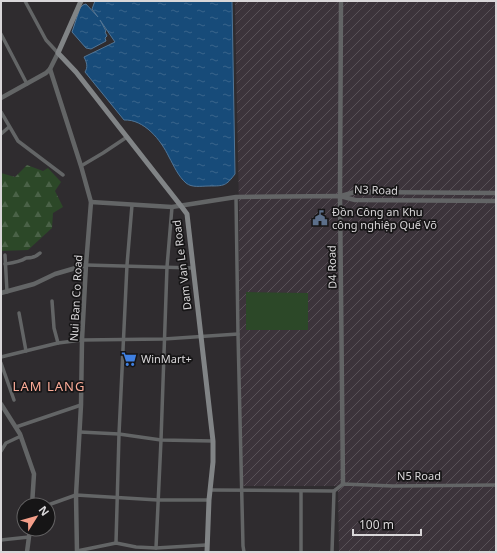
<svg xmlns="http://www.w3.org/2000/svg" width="497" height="553" viewBox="0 0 497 553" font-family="'Noto Sans',sans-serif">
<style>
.industrial{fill:url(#industrial-furrows)}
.forest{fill:url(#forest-firs)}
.pitch{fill:#2c4828}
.water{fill:url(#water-ripples);stroke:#517596}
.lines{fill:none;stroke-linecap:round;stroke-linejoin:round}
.minor{stroke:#636566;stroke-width:3.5}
.tertiary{stroke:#636566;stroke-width:4.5}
.secondary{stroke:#818486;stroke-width:5}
.labels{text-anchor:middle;stroke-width:3.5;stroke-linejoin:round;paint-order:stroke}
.street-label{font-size:11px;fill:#d9d7d9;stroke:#161516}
.poi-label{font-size:11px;fill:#d9d7d9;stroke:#161516;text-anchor:start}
.quarter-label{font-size:13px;letter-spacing:1px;fill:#fdac98;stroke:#161516}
</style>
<defs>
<pattern id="industrial-furrows" width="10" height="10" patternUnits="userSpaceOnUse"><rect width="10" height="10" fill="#3c343b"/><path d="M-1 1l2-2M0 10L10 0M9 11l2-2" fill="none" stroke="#585157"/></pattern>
<pattern id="forest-firs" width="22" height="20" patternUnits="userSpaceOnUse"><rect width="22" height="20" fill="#2c4828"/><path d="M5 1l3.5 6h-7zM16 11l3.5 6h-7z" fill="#4a6247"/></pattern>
<pattern id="water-ripples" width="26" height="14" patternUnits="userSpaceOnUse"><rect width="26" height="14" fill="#174b79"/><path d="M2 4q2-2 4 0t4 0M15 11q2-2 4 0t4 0" fill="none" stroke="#38648b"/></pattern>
</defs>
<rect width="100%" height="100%" fill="#2f2c2f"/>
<polygon class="industrial" points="235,1 496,1 496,552 339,552 338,486 240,486 239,208"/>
<polygon class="forest" points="27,165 43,171 48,168 61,182 55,191 63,207 53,213 52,228 28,250 1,251 1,173 15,177"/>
<polygon class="pitch" points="246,292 308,293 308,330 246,330"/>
<path class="water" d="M 95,1 L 232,1 L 235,174 C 226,186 224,186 209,186 C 201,186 192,188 186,183 C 178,176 174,166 169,157 C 161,140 144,119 124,120 L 85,72 C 88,67 87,63 84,57 L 115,42 L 100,20 L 106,31 L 105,32 L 107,36 L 105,38 L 106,41 L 91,49 L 86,48 L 72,32 L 80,8 L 83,5 L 86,4 L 98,17 L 92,9 Z"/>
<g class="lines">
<g class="minor">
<polyline points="25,1 46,40 58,53"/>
<polyline points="1,34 27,84"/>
<polyline points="1,112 18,141 63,175"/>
<polyline points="1,134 9,127"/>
<polyline points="81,166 103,153 127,137"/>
<polyline points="236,197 238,334 243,546 244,552"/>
<polyline points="5,255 7,292"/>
<path d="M 5,264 C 12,263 20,262 26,258 C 32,258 36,257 40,253"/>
<polyline points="86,265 193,268"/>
<polyline points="52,301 54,328 58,343"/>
<polyline points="19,313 26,351"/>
<polyline points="1,357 58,343 82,340 164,339 238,334"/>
<polyline points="1,363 14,400"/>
<polyline points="16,427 81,405"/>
<polyline points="80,432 119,434 161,440 213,441"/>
<polyline points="1,451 6,443 21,436"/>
<polyline points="210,490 334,491 343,484 393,486 496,485"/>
<polyline points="48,505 76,495 158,500 209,500"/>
<polyline points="1,540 29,537"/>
<polyline points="116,543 119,434 127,265 132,205"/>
<polyline points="156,548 161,440 167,267 172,207"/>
<polyline points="77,551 116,543 136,547 156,548 206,545"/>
<polyline points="301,552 301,491"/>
<polyline points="332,552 334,491"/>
</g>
<g class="tertiary">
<polyline points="341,1 340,196 343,484"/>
<polyline points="58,53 50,69 81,166 91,202 86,265 82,340 81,405 76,495 77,552"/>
<polyline points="1,98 46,73 50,69"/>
<polyline points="341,196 355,192 496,193"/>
<polyline points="91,202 172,207 236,197 340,196 355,200 496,201"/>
<polyline points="1,293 34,284 55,274 86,265"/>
<polyline points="1,404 20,434 34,474 32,505"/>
<polyline points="27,552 30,529"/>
</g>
<polyline class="secondary" points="81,1 58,53 76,72 181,206 187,214 213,441 213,462 209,500 207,552"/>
</g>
<defs>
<g id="civic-bare" transform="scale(1.2)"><path d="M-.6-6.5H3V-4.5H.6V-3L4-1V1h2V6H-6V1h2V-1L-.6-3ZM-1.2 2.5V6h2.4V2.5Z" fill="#5c6f8a" stroke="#161516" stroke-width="2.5" paint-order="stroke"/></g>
<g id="supermarket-bare" transform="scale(1.2)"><path d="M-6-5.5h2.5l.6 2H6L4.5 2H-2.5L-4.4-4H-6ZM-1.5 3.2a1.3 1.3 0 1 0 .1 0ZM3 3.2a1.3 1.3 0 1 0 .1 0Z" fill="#3f7fe0" stroke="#161516" stroke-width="2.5" paint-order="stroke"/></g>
</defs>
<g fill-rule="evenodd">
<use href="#civic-bare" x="320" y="218"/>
<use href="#supermarket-bare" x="129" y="359"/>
</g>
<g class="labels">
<g class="street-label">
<text transform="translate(376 190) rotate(2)" y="4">N3 Road</text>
<text transform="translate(182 265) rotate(-97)" y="4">Dam Van Le Road</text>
<text transform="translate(332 267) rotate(-91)" y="4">D4 Road</text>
<text transform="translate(76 298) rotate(-87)" y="4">Nui Ban Co Road</text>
<text x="419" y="480">N5 Road</text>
</g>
<g class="poi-label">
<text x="332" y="216">Đồn Công an Khu<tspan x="332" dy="13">công nghiệp Quế Võ</tspan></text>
<text x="141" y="363">WinMart+</text>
</g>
<g class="quarter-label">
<text x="49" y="391">LAM LANG</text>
</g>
</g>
<rect width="497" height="553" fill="none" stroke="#d9d7d9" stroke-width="4"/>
<g transform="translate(36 517) rotate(53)"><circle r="19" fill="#161516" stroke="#646364"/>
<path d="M0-3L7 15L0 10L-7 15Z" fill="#f49e89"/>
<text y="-6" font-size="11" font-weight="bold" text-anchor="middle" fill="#d9d7d9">N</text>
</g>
<path d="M353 529v6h68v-6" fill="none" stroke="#d9d7d9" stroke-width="2"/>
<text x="359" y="529" font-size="12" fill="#d9d7d9" stroke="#161516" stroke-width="3" paint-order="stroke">100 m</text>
</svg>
